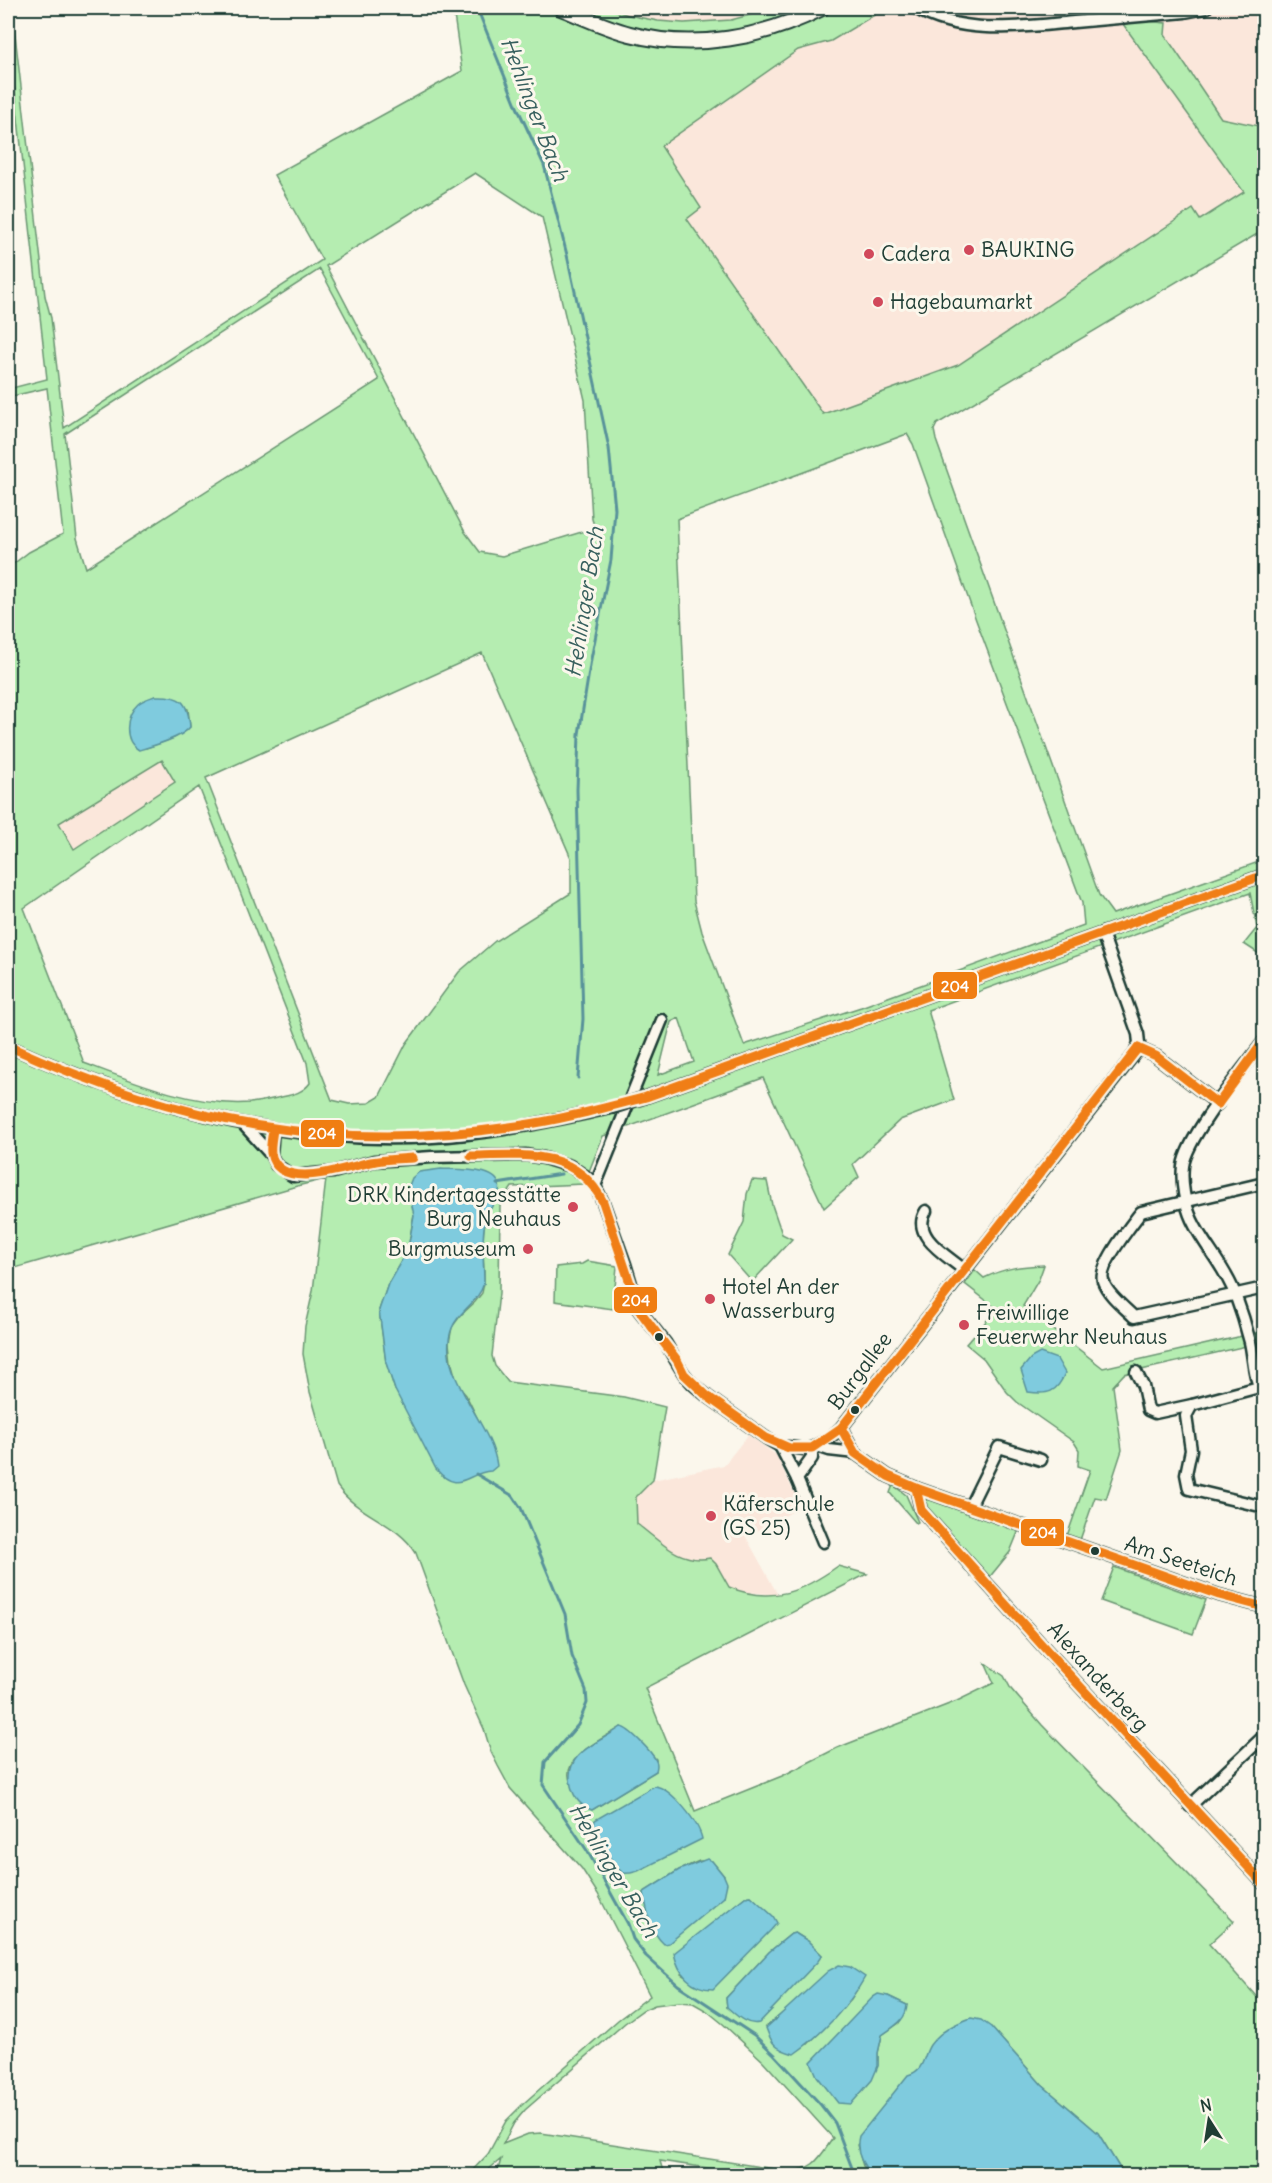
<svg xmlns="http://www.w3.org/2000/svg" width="1272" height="2183" viewBox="0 0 1272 2183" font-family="Delius,sans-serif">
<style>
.built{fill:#fbe7db}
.green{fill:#b5edb1;stroke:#6a9572;stroke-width:1.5;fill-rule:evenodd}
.water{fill:#7fcbde;stroke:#59929a;stroke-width:1.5}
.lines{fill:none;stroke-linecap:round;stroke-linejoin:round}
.stream{stroke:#59929a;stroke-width:3}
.minor-casing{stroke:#1f3d34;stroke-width:15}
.major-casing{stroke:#1f3d34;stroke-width:18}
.minor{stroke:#fbf7ec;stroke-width:10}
.major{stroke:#fbf7ec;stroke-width:14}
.minor-bridge-casing{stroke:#1f3d34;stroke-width:15;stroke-linecap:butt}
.minor-bridge{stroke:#fbf7ec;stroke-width:10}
.bus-1-casing{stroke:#fbf7ec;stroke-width:14}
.bus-1{stroke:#f07e12;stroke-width:9}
.poi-dot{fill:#d1495b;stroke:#fbf7ec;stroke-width:2}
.bus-dot{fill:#1f3d34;stroke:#fbf7ec;stroke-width:2}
.labels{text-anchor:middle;stroke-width:6;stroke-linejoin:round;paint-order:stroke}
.poi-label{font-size:21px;fill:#1f3d34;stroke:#fbf7ec;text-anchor:start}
.street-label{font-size:21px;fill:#1f3d34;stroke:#fbf7ec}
.water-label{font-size:22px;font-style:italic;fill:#37605e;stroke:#fbf7ec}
.line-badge{stroke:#fbf7ec;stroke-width:2}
.badge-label{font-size:16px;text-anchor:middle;font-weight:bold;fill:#fff}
</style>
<rect width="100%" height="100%" fill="#fbf7ec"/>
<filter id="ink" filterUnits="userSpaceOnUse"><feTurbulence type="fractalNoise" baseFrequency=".0167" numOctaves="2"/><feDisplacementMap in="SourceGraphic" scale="12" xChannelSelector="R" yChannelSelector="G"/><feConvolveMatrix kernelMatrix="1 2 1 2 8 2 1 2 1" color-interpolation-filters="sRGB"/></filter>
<g filter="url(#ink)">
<g class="built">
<polygon points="608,8 776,8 731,20 684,23 658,21 628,15"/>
<polygon points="886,8 1264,8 1264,127 1221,118 1165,35 1145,21 1239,185 1245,191 1200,220 1193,210 958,365 823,414 687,218 701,208 661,146 798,50 831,41"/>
<polygon points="161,760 175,782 74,850 59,823"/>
<polygon points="748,1435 776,1455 801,1507 746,1537 778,1595 746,1592 729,1587 716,1564 710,1559 697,1561 682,1556 665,1547 637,1524 636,1497 653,1480 724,1465"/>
</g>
<g class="green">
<path d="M 8,8 L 12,8 L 45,296 L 51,318 L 64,428 L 322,260 L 274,175 L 462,71 L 453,8 L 608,8 L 628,15 L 658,21 L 684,23 L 731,20 L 776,8 L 886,8 L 831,41 L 798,50 L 661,146 L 701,208 L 687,219 L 823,414 L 958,365 L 1193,209 L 1200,220 L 1244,192 L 1123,24 L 1145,21 L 1166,23 L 1165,35 L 1221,118 L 1264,127 L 1264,230 L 937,424 L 934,430 L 936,440 L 1099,895 L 1113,914 L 1264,860 L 1264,957 L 1244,944 L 1257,928 L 1250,893 L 928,1010 L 954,1100 L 900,1120 L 853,1164 L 859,1177 L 824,1208 L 763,1078 L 603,1136 L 584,1184 L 512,1187 L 500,1205 L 499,1293 L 492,1356 L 495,1366 L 508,1382 L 624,1397 L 665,1407 L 653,1480 L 636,1497 L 637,1524 C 660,1541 679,1564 710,1558 L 716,1564 L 729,1587 C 772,1605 803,1591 838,1566 L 867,1574 L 645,1688 L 695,1811 L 782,1776 L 837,1748 L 957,1701 L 994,1683 L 985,1663 L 1004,1676 L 1011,1689 L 1042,1725 L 1234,1921 L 1209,1944 L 1264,2005 L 1264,2175 L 1124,2175 L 1098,2133 L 1042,2085 L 991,2027 L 930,2046 L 922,2067 L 857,2145 L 863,2166 L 872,2175 L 755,2175 L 660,2161 L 664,2175 L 501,2176 L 498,2170 L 501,2159 L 482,2175 L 468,2175 L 488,2154 L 506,2121 L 524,2103 L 618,2020 L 650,1996 L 598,1894 L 582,1869 L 510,1788 L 498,1766 L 491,1752 L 484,1729 L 464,1685 L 416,1553 C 396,1521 358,1516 337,1486 L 310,1392 L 303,1354 L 305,1326 L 313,1291 L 326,1179 L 297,1186 L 8,1270 L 8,568 L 29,552 L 63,534 L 47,388 L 8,397 L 8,389 L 47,379 L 8,29 ZM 475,173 L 542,217 L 585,400 L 592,519 L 595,528 L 502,556 L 480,552 L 465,532 L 326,266 ZM 320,269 L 379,380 L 86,568 L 77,538 L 65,434 ZM 907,434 L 913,444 L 976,620 L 1082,903 L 1084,925 L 861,1007 L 744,1045 L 702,932 L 694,901 L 677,519 ZM 482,653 L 571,858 L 571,893 L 495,941 L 459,972 L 406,1044 L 379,1097 L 369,1103 L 349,1104 L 332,1100 L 206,778 ZM 155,696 L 188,709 L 190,727 L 174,738 L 146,748 L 140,703 ZM 162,760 L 175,782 L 74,849 L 59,823 ZM 199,787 L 307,1063 L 310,1083 C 302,1094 290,1095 277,1098 C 268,1100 259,1102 250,1103 C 195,1107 134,1082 84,1063 L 24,908 ZM 679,1018 L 694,1062 L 658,1075 L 671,1022 ZM 495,1200 C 477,1223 485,1256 484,1283 L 482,1293 L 475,1302 L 461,1315 L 452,1327 L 449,1343 L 451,1361 L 458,1386 L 466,1395 L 491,1446 L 395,1390 L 386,1362 L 379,1310 L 388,1284 L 408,1249 L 414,1214 ZM 621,1727 L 656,1759 L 656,1771 L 592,1810 C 585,1802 575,1793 571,1783 C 558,1758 605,1738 621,1727 ZM 699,1861 L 712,1861 L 724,1876 L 648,1914 L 644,1892 L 679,1870 ZM 751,1896 L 756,1901 L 692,1981 L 681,1974 L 705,1930 L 745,1897 ZM 795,1933 L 808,1941 L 822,1955 L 727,2007 L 726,1998 L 769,1952 L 791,1934 ZM 861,1983 L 851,1999 L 808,2044 L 766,2027 L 796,2002 ZM 888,1996 L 907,2005 L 899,2023 L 882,2035 L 878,2053 L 878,2066 L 873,1997 ZM 679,2002 L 693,2003 L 707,2011 L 723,2024 L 763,2061 L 833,2138 C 819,2158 815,2170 788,2171 L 541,2133 L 528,2134 L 503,2144 L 514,2123 L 525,2110 L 625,2023 L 643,2010 L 655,2005 Z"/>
<polygon points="752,1180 767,1181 772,1205 782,1234 792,1239 752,1282 728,1255 744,1222 747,1194"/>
<polygon points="587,1261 617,1266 613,1309 555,1301 556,1267 582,1264"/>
<path d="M 1044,1265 L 1039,1279 L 1023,1306 L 1103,1368 L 1264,1331 L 1264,1342 L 1124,1374 L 1113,1386 L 1122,1450 L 1106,1499 L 1095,1497 L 1080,1540 L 1067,1536 L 1090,1470 L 1078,1466 L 1079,1450 L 1074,1442 L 1017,1402 L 1007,1392 L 984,1359 L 966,1344 L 997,1309 L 965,1284 L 975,1270 L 984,1278 C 1004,1268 1021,1266 1044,1265 Z"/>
<polygon points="893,1485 906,1495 918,1522 916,1523 890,1493"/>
<polygon points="924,1496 1019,1530 1010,1552 988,1579 922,1504"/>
<polygon points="1114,1567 1206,1600 1193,1634 1101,1601"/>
</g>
<g class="water">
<path d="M 155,696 C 181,695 188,701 190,727 C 182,738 153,746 139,750 C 123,741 125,716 138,704 C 142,700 149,698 155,696 Z"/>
<path d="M 441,1169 C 456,1170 505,1166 499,1192 C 497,1203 487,1209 485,1222 C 481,1241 484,1264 484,1283 C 478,1304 459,1310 452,1328 C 434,1374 492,1422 497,1466 L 491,1471 C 467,1472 459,1496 436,1469 L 395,1390 L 386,1363 L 379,1310 L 388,1284 L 408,1249 L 414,1215 L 408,1188 L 412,1178 L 419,1172 Z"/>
<path d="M 1040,1353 L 1057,1359 L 1065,1373 C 1057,1393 1048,1395 1028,1392 L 1021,1370 L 1031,1358 Z"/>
<path d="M 621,1727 C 629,1728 653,1753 656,1761 C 658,1764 657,1767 656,1771 L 592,1810 C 580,1806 574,1798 571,1786 C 563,1752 598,1744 621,1727 Z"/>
<path d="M 654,1786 C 671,1787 699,1823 702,1839 L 638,1871 C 634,1872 629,1874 624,1873 C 613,1869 601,1840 595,1829 L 594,1824 L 595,1820 Z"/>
<path d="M 707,1859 L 712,1861 L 724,1876 L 727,1883 L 724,1897 L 669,1943 L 664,1944 C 649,1930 647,1911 644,1892 L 679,1870 Z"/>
<path d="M 751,1896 L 773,1916 L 777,1923 L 771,1930 L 713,1989 C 691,1989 678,1973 674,1953 L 745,1897 Z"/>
<path d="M 795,1933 L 808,1941 L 822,1955 L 818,1961 L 759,2023 C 746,2026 736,2015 727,2007 L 726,1998 L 769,1952 L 791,1934 Z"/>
<path d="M 839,1965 L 850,1967 L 865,1977 C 849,2006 821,2035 794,2054 C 776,2049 772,2045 766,2028 L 828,1971 Z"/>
<path d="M 878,1994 L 888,1996 L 907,2005 C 906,2021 894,2026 882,2035 L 878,2053 L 878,2066 L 872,2080 L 851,2104 L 838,2103 L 817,2076 L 811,2062 L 873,1997 Z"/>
<path d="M 971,2018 L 981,2020 L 991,2027 L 1042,2085 L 1098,2133 L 1124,2175 L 872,2175 C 861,2164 855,2152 859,2136 L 908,2075 C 925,2070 922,2058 930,2045 C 940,2031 956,2023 971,2018 Z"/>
</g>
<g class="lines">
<g class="stream">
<polyline points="477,8 517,107 544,165 567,255 609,448 615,509 611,560 591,659 579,734 577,790 583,1019 578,1078"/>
<polyline points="497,1184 561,1174"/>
<polyline points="476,1474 513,1496 521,1508 565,1614 572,1656 586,1690 587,1703 578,1725 545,1762 543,1785 588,1852 628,1924 633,1939 646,1956 678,1985 754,2035 774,2054 821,2105 835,2123 855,2176"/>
</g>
<g class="minor-casing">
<g id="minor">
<path d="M 915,8 C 963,36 1022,27 1074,22 C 1111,19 1148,15 1185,12 L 1206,8"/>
<path d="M 1264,1041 C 1244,1068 1187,1136 1183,1166 C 1181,1183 1185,1205 1192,1220 C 1204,1246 1224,1265 1235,1294 C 1241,1310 1246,1326 1250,1342 C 1254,1359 1253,1380 1264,1394"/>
<path d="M 8,1046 C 152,1111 307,1152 467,1134 C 516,1129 563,1118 611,1108"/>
<polyline points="1138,1048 1156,1056 1218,1104"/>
<polyline points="646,1097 1264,875"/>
<polyline points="243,1124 271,1155 276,1165 293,1176 333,1172 374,1161 432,1157 525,1155 544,1158 570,1166 585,1176 595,1186 603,1202 625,1264 639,1310 666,1344 684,1374 693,1384 707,1396 766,1438 780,1446 804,1449 812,1448 829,1438 841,1428 1135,1053 1139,1043 1138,1034 1102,933"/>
<polyline points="271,1155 273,1130"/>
<path d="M 1264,1183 L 1141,1212 C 1132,1224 1098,1266 1103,1281 C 1108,1295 1124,1307 1134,1317 L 1264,1288"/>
<polyline points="595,1186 662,1020"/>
<path d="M 926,1211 C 910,1236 948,1256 964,1270"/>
<polyline points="1136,1372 1143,1386 1148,1410 1155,1413 1192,1405"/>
<polyline points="1259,1387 1192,1405 1186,1416 1191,1450 1186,1474 1189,1489 1264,1507"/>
<polyline points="841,1428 855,1453 888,1476 916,1488 1219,1595 1264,1607"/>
<polyline points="780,1446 797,1479"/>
<polyline points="817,1446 829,1450 855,1453"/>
<polyline points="812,1448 812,1458 797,1479 823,1542"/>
<polyline points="916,1488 921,1510 1050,1654 1264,1884"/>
<polyline points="970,1506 999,1447 1041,1460"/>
<polyline points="1190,1806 1264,1736"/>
</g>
</g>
<g class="major-casing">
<path id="major" d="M 561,8 C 583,17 606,28 630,34 C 695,51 763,38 822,8"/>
</g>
<use href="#minor" class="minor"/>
<use href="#major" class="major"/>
<g class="minor-bridge-casing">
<polyline id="minor-bridge" points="611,1108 646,1097"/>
</g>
<use href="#minor-bridge" class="minor-bridge"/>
<g class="bus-1-casing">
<g id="bus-1">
<path d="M 8,1046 C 178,1123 331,1154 517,1126 C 561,1120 604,1108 646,1097 L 1264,875"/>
<polyline points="1138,1048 1156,1056 1218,1104"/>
<polyline points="1218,1104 1264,1041"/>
<path d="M 273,1130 C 272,1137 270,1146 271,1153 C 278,1193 347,1167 371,1162 C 385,1159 399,1159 413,1158"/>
<path d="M 471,1156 C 523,1155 576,1148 603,1202 L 639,1310 L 677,1360 L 684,1374 L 707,1396 L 766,1438 L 789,1448 L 812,1448 L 841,1428 L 1138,1048"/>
<polyline points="841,1428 855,1453 888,1476 916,1488 1219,1595 1264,1607"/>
<polyline points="916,1488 921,1510 1050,1654 1264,1884"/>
</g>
</g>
<use href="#bus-1" class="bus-1"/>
</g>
</g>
<g class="poi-dot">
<circle cx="969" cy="250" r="6"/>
<circle cx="869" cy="254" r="6"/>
<circle cx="878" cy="302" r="6"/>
<circle cx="573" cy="1207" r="6"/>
<circle cx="528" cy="1249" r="6"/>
<circle cx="710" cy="1299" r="6"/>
<circle cx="964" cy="1325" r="6"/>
<circle cx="711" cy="1516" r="6"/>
</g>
<g class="bus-dot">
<circle cx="659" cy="1337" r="5"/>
<circle cx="855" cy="1410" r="5"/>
<circle cx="1095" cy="1551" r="5"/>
</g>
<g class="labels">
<g class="poi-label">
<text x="981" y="257">BAUKING</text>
<text x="881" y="261">Cadera</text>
<text x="890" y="309">Hagebaumarkt</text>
<text x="561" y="1202" text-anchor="end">DRK Kindertagesstätte<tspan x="561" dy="24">Burg Neuhaus</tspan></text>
<text x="516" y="1256" text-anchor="end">Burgmuseum</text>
<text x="722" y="1294">Hotel An der<tspan x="722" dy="24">Wasserburg</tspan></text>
<text x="976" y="1320">Freiwillige<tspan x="976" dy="24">Feuerwehr Neuhaus</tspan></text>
<text x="723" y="1511">Käferschule<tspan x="723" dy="24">(GS 25)</tspan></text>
</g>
<g class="street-label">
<text transform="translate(860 1371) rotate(-53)" y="7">Burgallee</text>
<text transform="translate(1181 1561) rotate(18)" y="7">Am Seeteich</text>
<text transform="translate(1098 1677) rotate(48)" y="7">Alexanderberg</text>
</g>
<g class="water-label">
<text transform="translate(535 109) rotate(69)" y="8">Hehlinger Bach</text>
<text transform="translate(584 602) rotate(-81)" y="8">Hehlinger Bach</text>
<text transform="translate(614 1870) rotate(59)" y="8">Hehlinger Bach</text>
</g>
</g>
<g class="line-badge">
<rect x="932" y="971" width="46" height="29" rx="6" fill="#f07e12"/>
<rect x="300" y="1119" width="45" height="29" rx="6" fill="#f07e12"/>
<rect x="613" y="1286" width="45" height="28" rx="6" fill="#f07e12"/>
<rect x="1020" y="1518" width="45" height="29" rx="6" fill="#f07e12"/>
</g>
<g class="badge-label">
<text x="955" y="992">204</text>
<text x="322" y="1139">204</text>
<text x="636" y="1306">204</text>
<text x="1043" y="1538">204</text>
</g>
<rect width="1272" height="2183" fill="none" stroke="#fbf7ec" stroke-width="30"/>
<rect x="15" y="15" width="1242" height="2153" fill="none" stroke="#1f3d34" stroke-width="2" filter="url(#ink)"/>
<g transform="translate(1209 2120) rotate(348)" stroke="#fbf7ec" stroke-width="4.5" paint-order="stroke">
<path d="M0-4.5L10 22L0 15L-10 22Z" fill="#1f3d34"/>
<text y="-9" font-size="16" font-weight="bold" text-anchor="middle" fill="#1f3d34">N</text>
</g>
</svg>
